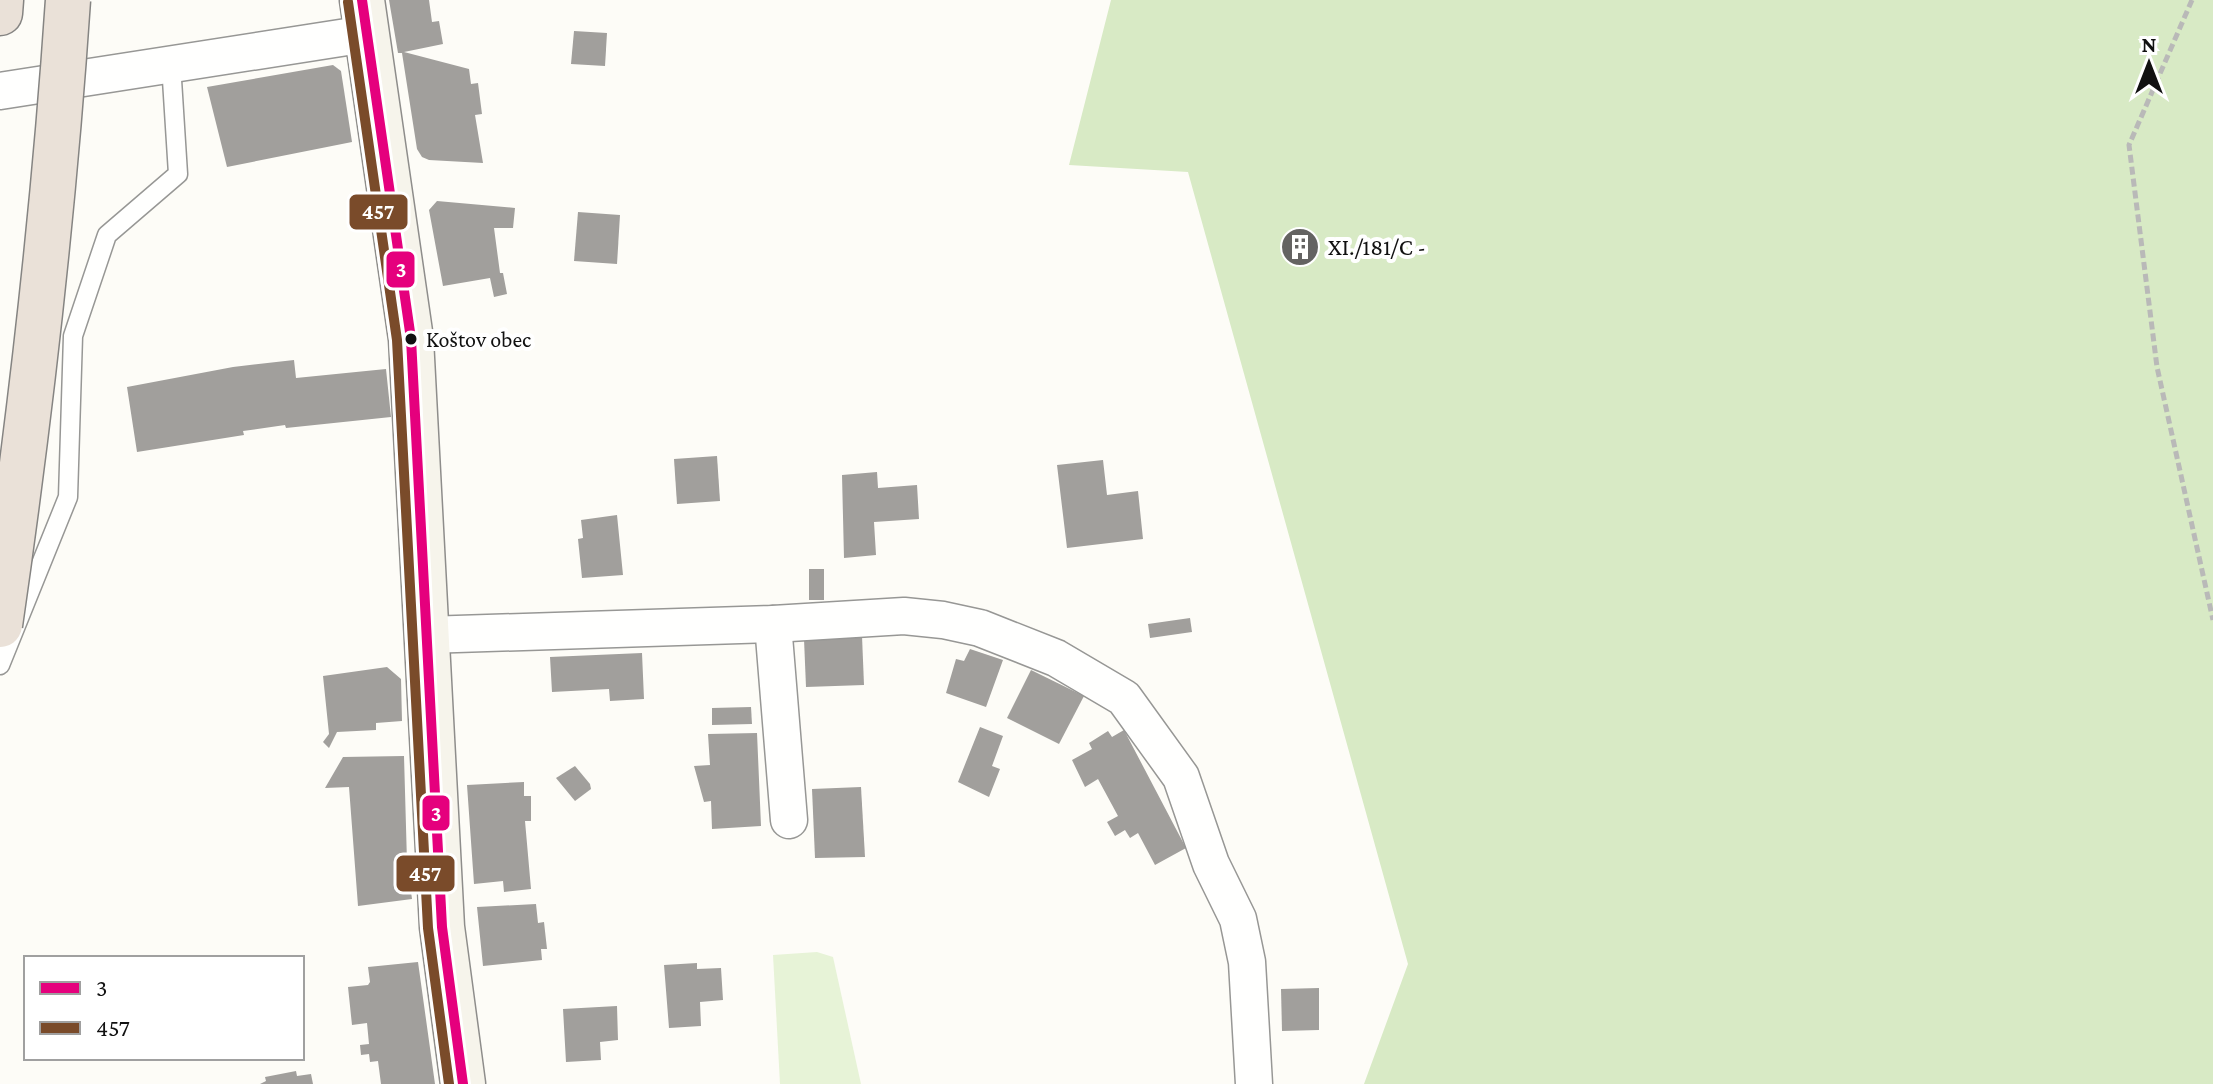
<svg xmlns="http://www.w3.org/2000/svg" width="2213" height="1084" viewBox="0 0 2213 1084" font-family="'Crimson Pro',serif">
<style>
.green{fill:#e7f3d7}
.forest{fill:#d8eac5}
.building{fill:#a19f9c}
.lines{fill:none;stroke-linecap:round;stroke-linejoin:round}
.service-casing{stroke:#979795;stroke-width:21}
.minor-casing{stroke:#979795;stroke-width:39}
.secondary-casing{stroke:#8e8d8b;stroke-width:47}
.motorway-casing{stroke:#858482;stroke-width:47}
.path{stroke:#b9b9b8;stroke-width:5;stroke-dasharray:8 4;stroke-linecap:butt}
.service{stroke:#fffffe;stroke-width:18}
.minor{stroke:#fffffe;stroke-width:36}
.secondary{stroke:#f6f4eb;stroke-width:44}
.motorway{stroke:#eae1d8;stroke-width:44}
.motorway-bridge-casing{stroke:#858482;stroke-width:47;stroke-linecap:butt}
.motorway-bridge{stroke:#eae1d8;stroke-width:44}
.bus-1-casing{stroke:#fff;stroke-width:16}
.bus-2-casing{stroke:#fff;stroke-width:16}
.bus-1{stroke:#e5007d;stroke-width:10}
.bus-2{stroke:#7a4b2a;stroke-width:10}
.bus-dot{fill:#111;stroke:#fff;stroke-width:3}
.labels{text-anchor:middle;stroke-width:8;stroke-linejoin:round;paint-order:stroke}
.bus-label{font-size:22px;fill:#111;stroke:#fff;text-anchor:start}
.poi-label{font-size:24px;fill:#111;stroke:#fff;text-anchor:start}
.line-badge{stroke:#fff;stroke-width:3}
.badge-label{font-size:22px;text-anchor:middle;font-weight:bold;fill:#fff}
</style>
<rect width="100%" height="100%" fill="#fdfcf7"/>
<polygon class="green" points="817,952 833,957 861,1084 780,1084 773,955"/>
<polygon class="forest" points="1111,0 2213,0 2213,1084 1364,1084 1408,964 1188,172 1069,165"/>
<g class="building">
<polygon points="389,0 429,0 432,22 439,21 443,44 404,52 469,69 471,84 478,83 482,114 475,115 483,163 429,160 422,157 417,149 402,53 398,53"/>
<polygon points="574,31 607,33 605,66 571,64"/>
<polygon points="333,65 341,71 352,142 227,167 207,87"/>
<polygon points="437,201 515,208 513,228 494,228 500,273 503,273 507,294 494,297 490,278 443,286 429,210"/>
<polygon points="578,212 620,215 617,264 574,261"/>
<polygon points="1300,231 1307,231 1307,264 1299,264 1292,257 1293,238"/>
<polygon points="294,360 296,378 386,369 391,417 286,428 285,425 243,431 244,435 137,452 127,387 233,367"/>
<polygon points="717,456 720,501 677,504 674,459"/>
<polygon points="1103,460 1107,495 1138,491 1143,539 1067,548 1057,465"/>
<polygon points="877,472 878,488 917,485 919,519 874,522 876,555 844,558 842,475"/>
<polygon points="617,515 623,575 582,578 578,539 583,538 581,520"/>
<rect x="809" y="569" width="15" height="31"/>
<polygon points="1190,618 1192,632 1150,638 1148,624"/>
<polygon points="862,636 864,685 806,687 804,639"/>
<polygon points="970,649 1003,660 986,707 946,693 956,659 964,661"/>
<polygon points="642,653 644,699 610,701 609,689 552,692 550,657"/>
<polygon points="387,667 401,679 402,721 376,723 376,730 337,732 329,748 323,742 329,734 323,676"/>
<polygon points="1031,670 1084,696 1059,744 1007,718"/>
<polygon points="751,707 752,724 712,725 712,708"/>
<polygon points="980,727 1003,736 992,766 1000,769 989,797 958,782"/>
<polygon points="1124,730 1186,848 1155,865 1138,833 1130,838 1125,830 1115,836 1107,822 1118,816 1098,779 1085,787 1072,760 1092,749 1089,743 1108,731 1112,737"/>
<polygon points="757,733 761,826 712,829 711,801 704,802 694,766 710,765 708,734"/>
<polygon points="404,756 407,862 412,899 358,906 349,787 325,788 343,757"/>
<polygon points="575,766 590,784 591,789 575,801 556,778"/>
<polygon points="524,782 524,796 531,796 531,821 525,821 531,889 504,892 503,881 474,884 467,785"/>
<polygon points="861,787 865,857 815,858 812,789"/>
<polygon points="536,904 538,923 544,922 547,949 541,949 542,960 483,966 477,907"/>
<polygon points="418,962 435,1084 381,1084 378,1061 370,1062 369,1054 361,1055 360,1045 369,1044 367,1023 352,1025 348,987 368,985 370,982 368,967"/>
<polygon points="697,963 697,969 721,968 723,1000 700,1002 701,1026 669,1028 664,965"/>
<polygon points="1319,988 1319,1030 1282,1031 1281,989"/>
<polygon points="617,1006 618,1040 600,1042 601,1060 566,1062 563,1009"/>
<polygon points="296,1071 297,1076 311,1074 313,1084 260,1084 266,1081 265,1077"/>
</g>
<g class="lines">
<g class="service-casing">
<polyline id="service" points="0,665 68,497 73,336 107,235 178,174 171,64"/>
</g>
<g class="minor-casing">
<g id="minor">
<polyline points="0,91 366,34"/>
<polyline points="773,624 789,820"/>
<polyline points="426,635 773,624 904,616 943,620 980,628 1056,658 1124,698 1181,777 1211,864 1238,919 1247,962 1254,1084"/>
</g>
</g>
<g class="secondary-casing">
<polyline id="secondary" points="362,0 411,339 442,927 463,1084"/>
</g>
<g class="motorway-casing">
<polyline id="motorway" points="0,13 1,0"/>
</g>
<polyline class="path" points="2192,0 2129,145 2157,367 2213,620"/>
<use href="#service" class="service"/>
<use href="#minor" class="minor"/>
<use href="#secondary" class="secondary"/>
<use href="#motorway" class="motorway"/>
<g class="motorway-bridge-casing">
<path id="motorway-bridge" d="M 0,625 C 30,418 54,209 68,0"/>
</g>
<use href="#motorway-bridge" class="motorway-bridge"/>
<g class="bus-1-casing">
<polyline id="bus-1" points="362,0 411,339 442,927 463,1084"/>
</g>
<g class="bus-2-casing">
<polyline id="bus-2" points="348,2 397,340 428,928 449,1084"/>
</g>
<use href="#bus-1" class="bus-1"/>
<use href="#bus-2" class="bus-2"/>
</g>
<defs>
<g id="building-disc" transform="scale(2)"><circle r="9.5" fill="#646362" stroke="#fff"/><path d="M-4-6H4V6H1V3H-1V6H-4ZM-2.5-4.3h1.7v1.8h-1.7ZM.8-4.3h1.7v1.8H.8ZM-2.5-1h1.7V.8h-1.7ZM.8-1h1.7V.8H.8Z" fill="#fff"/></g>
</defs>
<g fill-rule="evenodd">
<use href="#building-disc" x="1300" y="247"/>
</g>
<circle class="bus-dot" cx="411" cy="339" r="7"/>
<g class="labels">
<g class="bus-label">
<text x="426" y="347">Koštov obec</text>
</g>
<g class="poi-label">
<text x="1328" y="255">XI./181/C -</text>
</g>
</g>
<g class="line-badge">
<rect x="348" y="193" width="61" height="38" rx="8" fill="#7a4b2a"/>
<rect x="385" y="250" width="31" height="39" rx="8" fill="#e5007d"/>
<rect x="421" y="794" width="30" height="38" rx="8" fill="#e5007d"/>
<rect x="395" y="854" width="61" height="39" rx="8" fill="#7a4b2a"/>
</g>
<g class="badge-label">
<text x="378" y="219">457</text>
<text x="401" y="277">3</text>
<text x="436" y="821">3</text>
<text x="425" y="881">457</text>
</g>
<rect x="24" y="956" width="280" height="104" fill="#ffffff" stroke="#a0a0a0" stroke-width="2"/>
<rect x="40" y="982" width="40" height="12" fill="#e5007d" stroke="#a0a0a0" stroke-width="2"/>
<text x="96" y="996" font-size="24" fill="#111111">3</text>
<rect x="40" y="1022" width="40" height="12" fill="#7a4b2a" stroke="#a0a0a0" stroke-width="2"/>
<text x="96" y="1036" font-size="24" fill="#111111">457</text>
<g transform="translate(2149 64)" stroke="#ffffff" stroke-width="6" paint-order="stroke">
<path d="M0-6L14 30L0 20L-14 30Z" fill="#111111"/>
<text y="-12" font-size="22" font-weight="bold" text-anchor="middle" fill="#111111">N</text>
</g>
</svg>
